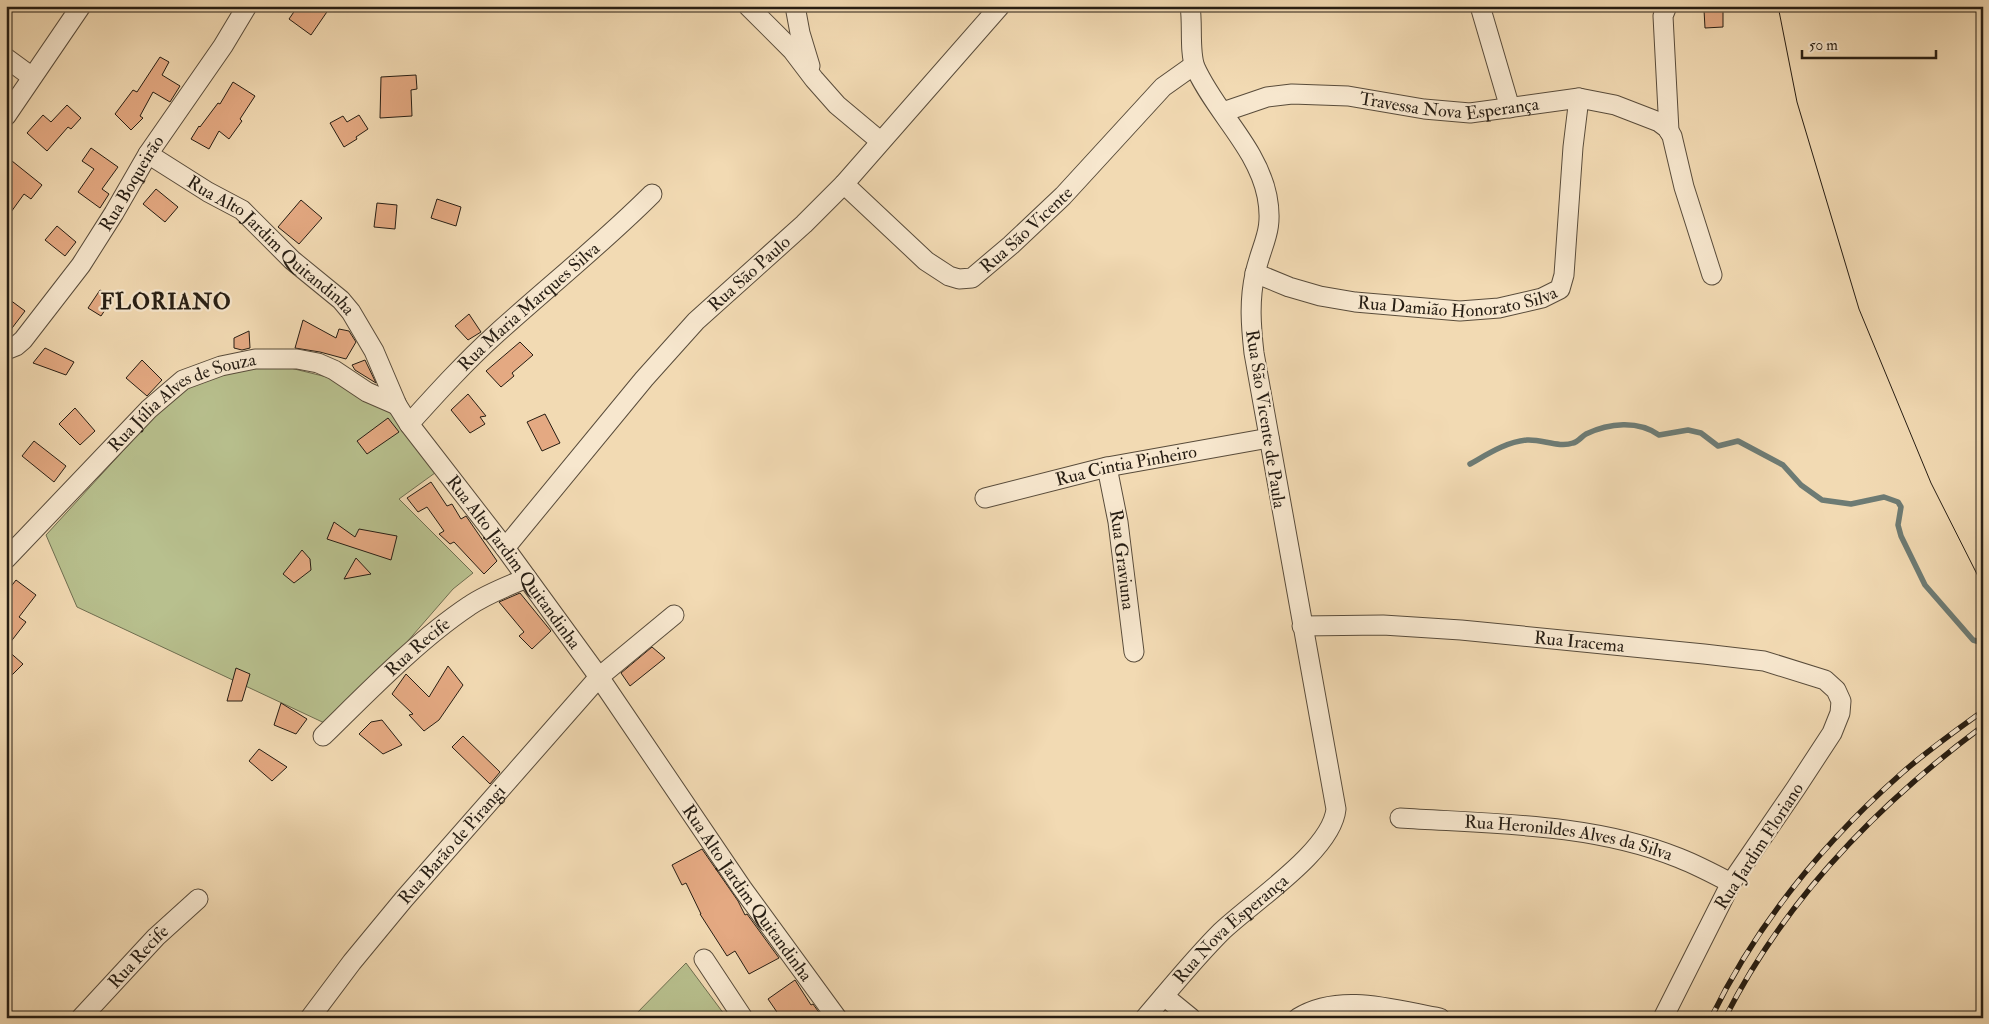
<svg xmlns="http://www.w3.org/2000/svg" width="1989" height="1024" viewBox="0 0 1989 1024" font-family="'IM FELL Double Pica',serif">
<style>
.green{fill:#b8c08e;stroke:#6f6e50}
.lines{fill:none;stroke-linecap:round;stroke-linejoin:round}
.stream{stroke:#6d7b74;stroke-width:5.5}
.building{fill:#e4a982;stroke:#261d13}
.street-casing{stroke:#594c3b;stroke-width:21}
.street{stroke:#f7e7ce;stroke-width:19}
.tram{stroke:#261d13;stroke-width:1}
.rail-casing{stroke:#261d13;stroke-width:5.5}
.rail{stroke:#f7e7ce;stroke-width:4;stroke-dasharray:11;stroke-linecap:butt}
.labels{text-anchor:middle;stroke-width:4.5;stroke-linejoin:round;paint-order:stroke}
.street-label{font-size:18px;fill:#261d13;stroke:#f7e7ce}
.district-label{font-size:22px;font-weight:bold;letter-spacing:1px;fill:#261d13;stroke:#f7e7ce}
</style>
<rect width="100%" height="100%" fill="#f2dab3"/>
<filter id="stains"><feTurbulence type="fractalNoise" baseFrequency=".004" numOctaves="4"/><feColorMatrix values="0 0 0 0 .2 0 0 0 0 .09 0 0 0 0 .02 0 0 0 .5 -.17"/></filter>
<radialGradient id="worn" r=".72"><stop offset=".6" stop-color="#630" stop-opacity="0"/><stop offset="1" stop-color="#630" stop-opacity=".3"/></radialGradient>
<g class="green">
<polygon points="258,360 339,380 388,406 439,470 399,499 473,573 453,589 333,727 77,607 46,535 187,381"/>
<polygon points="686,963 727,1018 632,1018"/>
</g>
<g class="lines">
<path class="stream" d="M 1470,464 C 1488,454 1506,442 1527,440 C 1542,439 1559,448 1573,443 C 1578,442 1581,437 1586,434 C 1609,423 1638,420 1659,435 L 1688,430 L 1701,433 L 1718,446 L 1738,441 L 1783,465 L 1801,485 L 1822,500 L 1851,504 L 1884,497 L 1898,502 L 1901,507 L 1898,525 L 1901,536 L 1925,585 L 1973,640 L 1983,643"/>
</g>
<g class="building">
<polygon points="298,6 331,6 311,35 289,19"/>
<polygon points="1723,9 1723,27 1705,28 1704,10"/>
<polygon points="160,57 169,62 162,75 180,86 170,102 153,92 140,116 143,118 131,130 115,114 133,90 137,92"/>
<polygon points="416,75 417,89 411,90 412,116 380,118 381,77"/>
<polygon points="233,82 255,96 240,119 242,121 229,139 219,131 209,149 191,139 199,126 200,127 218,103 220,104"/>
<polygon points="67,105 81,118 71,129 68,127 47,151 27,133 43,115 51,122"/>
<polygon points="359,115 368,129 356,137 357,139 344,147 330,123 343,116 347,122"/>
<polygon points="91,148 118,167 102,189 109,194 100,208 78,192 94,169 82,161"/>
<polygon points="12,161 42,185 31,199 24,194 6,219 6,169"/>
<polygon points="156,189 178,207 165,222 143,204"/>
<polygon points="437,199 461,207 456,226 431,218"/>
<polygon points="301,200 322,218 299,244 278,227"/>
<polygon points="377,203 397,205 395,229 374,227"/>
<polygon points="57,226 76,242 65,256 45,240"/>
<polygon points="100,290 113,298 101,316 88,308"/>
<polygon points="6,297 25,311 6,336"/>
<polygon points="469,314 481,332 468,340 455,326"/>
<polygon points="303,320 336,338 339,329 349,331 356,342 346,359 320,352 295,348"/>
<polygon points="249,331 250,348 242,350 234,348 234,338"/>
<polygon points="520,342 533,355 512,373 514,376 501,387 486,371"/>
<polygon points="45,348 74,362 66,375 33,363"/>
<polygon points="142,360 162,380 147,396 126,378"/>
<polygon points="365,360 376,383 355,370 352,365"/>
<polygon points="468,394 486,416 480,417 485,424 470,433 451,410"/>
<polygon points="75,408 95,431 80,445 59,424"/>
<polygon points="545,414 560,443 542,451 527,422"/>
<polygon points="388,418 399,432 367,454 357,441"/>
<polygon points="34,441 66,466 54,482 22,456"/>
<polygon points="431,482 447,506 452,504 461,519 466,516 497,561 484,574 454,542 450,544 439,534 444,531 427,507 418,512 407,498"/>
<polygon points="334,522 355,537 359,529 397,536 391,560 327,539"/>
<polygon points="302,550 310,559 311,570 294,583 283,574"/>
<polygon points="356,558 371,574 344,579"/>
<polygon points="16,580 36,595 19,617 26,622 6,648 6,593"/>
<polygon points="520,593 551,631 532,649 519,636 524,632 499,602"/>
<polygon points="652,647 665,658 630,686 621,673"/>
<polygon points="6,649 23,664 6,681"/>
<polygon points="448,666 463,685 439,720 424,731 409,715 413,714 392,694 406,674 429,697"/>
<polygon points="236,668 250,674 242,701 227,701"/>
<polygon points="281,703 307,719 296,734 274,725"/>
<polygon points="382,720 402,745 383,754 359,734 371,722"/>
<polygon points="463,736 500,772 490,784 452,747"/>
<polygon points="259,749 287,767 272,781 249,761"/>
<polygon points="702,849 738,901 745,915 747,914 779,958 749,974 735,951 727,956 700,914 701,914 686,883 682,885 672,865"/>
<polygon points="795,980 811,1005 813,1004 823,1018 781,1018 768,999"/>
</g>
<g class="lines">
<g class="street-casing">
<g id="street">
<polyline points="748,6 792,50 814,79 837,105 880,141"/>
<polyline points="795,6 800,33 810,66"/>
<polyline points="1480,6 1510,108"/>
<polyline points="1667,6 1663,16 1669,131"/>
<polyline points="6,58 32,77"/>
<path id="s1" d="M 1223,112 L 1267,97 L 1292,94 L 1348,96 L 1424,109 L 1470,113 L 1579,98 L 1615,105 L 1659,122 L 1667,128 L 1672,136 L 1684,187 L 1712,275"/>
<polyline points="6,116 81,6"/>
<path id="s2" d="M 148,154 L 208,192 L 242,210 L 292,260 L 341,300 L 351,312 L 374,351 L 397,405 L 409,424 L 505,548 L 599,677 L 742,888 L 837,1018"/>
<path id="s3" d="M 844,184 L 926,261 L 949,276 L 959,279 L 972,278 L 1011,245 L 1063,196 L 1163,87 L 1194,65"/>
<path id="s4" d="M 1255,273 L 1289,287 L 1320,296 L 1355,302 L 1460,311 L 1499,308 L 1542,298 L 1560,289 L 1564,275 L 1573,147 L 1579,98"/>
<path id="s5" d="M 6,350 L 16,346 L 23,340 L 81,265 L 114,213 L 148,154 L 223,46 L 247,6"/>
<path id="s6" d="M 409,424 C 437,393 465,362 496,334 C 548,287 603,243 652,194"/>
<path id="s7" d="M 1107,467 L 1118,522 L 1134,652"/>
<path id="s8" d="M 985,498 L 1107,467 L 1269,438"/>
<path id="s9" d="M 505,548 L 644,379 L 696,321 L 804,224 L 844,184 L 1000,6"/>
<path id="s10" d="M 6,559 L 149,409 L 183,380 L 221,366 L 255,359 L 297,359 L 318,363 L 334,370 L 367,392 L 397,405"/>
<path id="s11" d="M 1302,626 L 1383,625 L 1461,630 L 1704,654 L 1764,661 L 1825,680 L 1836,690 L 1841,701 L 1840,713 L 1832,733 L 1796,788 L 1731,883 L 1663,1018"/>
<path id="s12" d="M 323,736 C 367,693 418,640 469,606 C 486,594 508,586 527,578"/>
<path id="s13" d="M 1400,818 C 1493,824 1592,823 1679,858 C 1697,865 1714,874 1731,883"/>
<polyline points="704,959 743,1018"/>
<polyline points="1164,996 1191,1018"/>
<path id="s14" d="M 81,1018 L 156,937 L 198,899"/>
<path id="s15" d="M 310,1018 L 352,962 L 404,899 L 599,677 L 674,615"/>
<path id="s16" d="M 1145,1018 C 1170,989 1194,959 1221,932 C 1252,902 1332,851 1336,809 L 1254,353 C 1251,326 1249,301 1255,274 C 1262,242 1274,232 1267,196 C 1257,147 1215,112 1195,67 C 1189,51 1193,24 1190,6"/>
<path d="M 1298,1018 C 1340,992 1395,1010 1440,1018"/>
</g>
</g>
<use href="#street" class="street"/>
<polyline class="tram" points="1778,6 1797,102 1859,309 1931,483 1983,586"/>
<g class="rail-casing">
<g id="rail">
<path d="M 1711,1018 C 1756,925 1824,842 1902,773 C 1927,751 1955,731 1983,711"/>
<path d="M 1725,1018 C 1784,901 1878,804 1983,726"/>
</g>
</g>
<use href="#rail" class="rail"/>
</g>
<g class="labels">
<g class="street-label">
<text dy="6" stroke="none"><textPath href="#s1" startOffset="230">Travessa Nova Esperança</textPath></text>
<text dy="6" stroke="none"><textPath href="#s5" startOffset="211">Rua Boqueirão</textPath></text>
<text dy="6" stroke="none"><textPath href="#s3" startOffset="236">Rua São Vicente</textPath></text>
<text dy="6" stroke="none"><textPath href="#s2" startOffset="154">Rua Alto Jardim Quitandinha</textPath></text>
<text dy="6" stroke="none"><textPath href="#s9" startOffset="368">Rua São Paulo</textPath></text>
<text dy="6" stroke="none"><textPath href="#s4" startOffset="208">Rua Damião Honorato Silva</textPath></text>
<text dy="6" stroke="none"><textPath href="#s6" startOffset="168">Rua Maria Marques Silva</textPath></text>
<text dy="6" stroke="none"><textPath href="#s10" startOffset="240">Rua Júlia Alves de Souza</textPath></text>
<text transform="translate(1266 419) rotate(81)" y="6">Rua São Vicente de Paula</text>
<text dy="6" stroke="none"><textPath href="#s8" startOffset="145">Rua Cintia Pinheiro</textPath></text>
<text dy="6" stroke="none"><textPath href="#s7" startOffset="94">Rua Graviuna</textPath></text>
<text dy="6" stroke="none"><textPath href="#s2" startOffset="559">Rua Alto Jardim Quitandinha</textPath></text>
<text dy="6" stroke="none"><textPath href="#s11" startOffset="278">Rua Iracema</textPath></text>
<text dy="6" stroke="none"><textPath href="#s12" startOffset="130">Rua Recife</textPath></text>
<text dy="6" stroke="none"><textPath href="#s13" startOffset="170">Rua Heronildes Alves da Silva</textPath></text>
<text dy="6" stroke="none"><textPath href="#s15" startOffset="224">Rua Barão de Pirangi</textPath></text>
<text transform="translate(1759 846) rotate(-57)" y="6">Rua Jardim Floriano</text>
<text dy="6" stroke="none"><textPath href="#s2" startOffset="964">Rua Alto Jardim Quitandinha</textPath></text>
<text dy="6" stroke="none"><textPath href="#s16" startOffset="124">Rua Nova Esperança</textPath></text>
<text dy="6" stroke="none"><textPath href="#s14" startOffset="84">Rua Recife</textPath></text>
</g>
<g class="district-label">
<text x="166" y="309">FLORIANO</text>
</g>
</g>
<rect width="1989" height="1024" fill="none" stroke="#f2dab3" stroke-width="25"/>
<rect x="8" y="8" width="1974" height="1009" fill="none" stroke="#261d13" stroke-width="2.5"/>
<rect x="12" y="12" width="1964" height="999" fill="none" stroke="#261d13"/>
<path d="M1802 50v8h134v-8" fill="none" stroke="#261d13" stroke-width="2.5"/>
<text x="1809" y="50" font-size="15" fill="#261d13" stroke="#f7e7ce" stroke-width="4" paint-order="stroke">50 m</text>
<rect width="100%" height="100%" filter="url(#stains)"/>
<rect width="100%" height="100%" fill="url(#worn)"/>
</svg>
